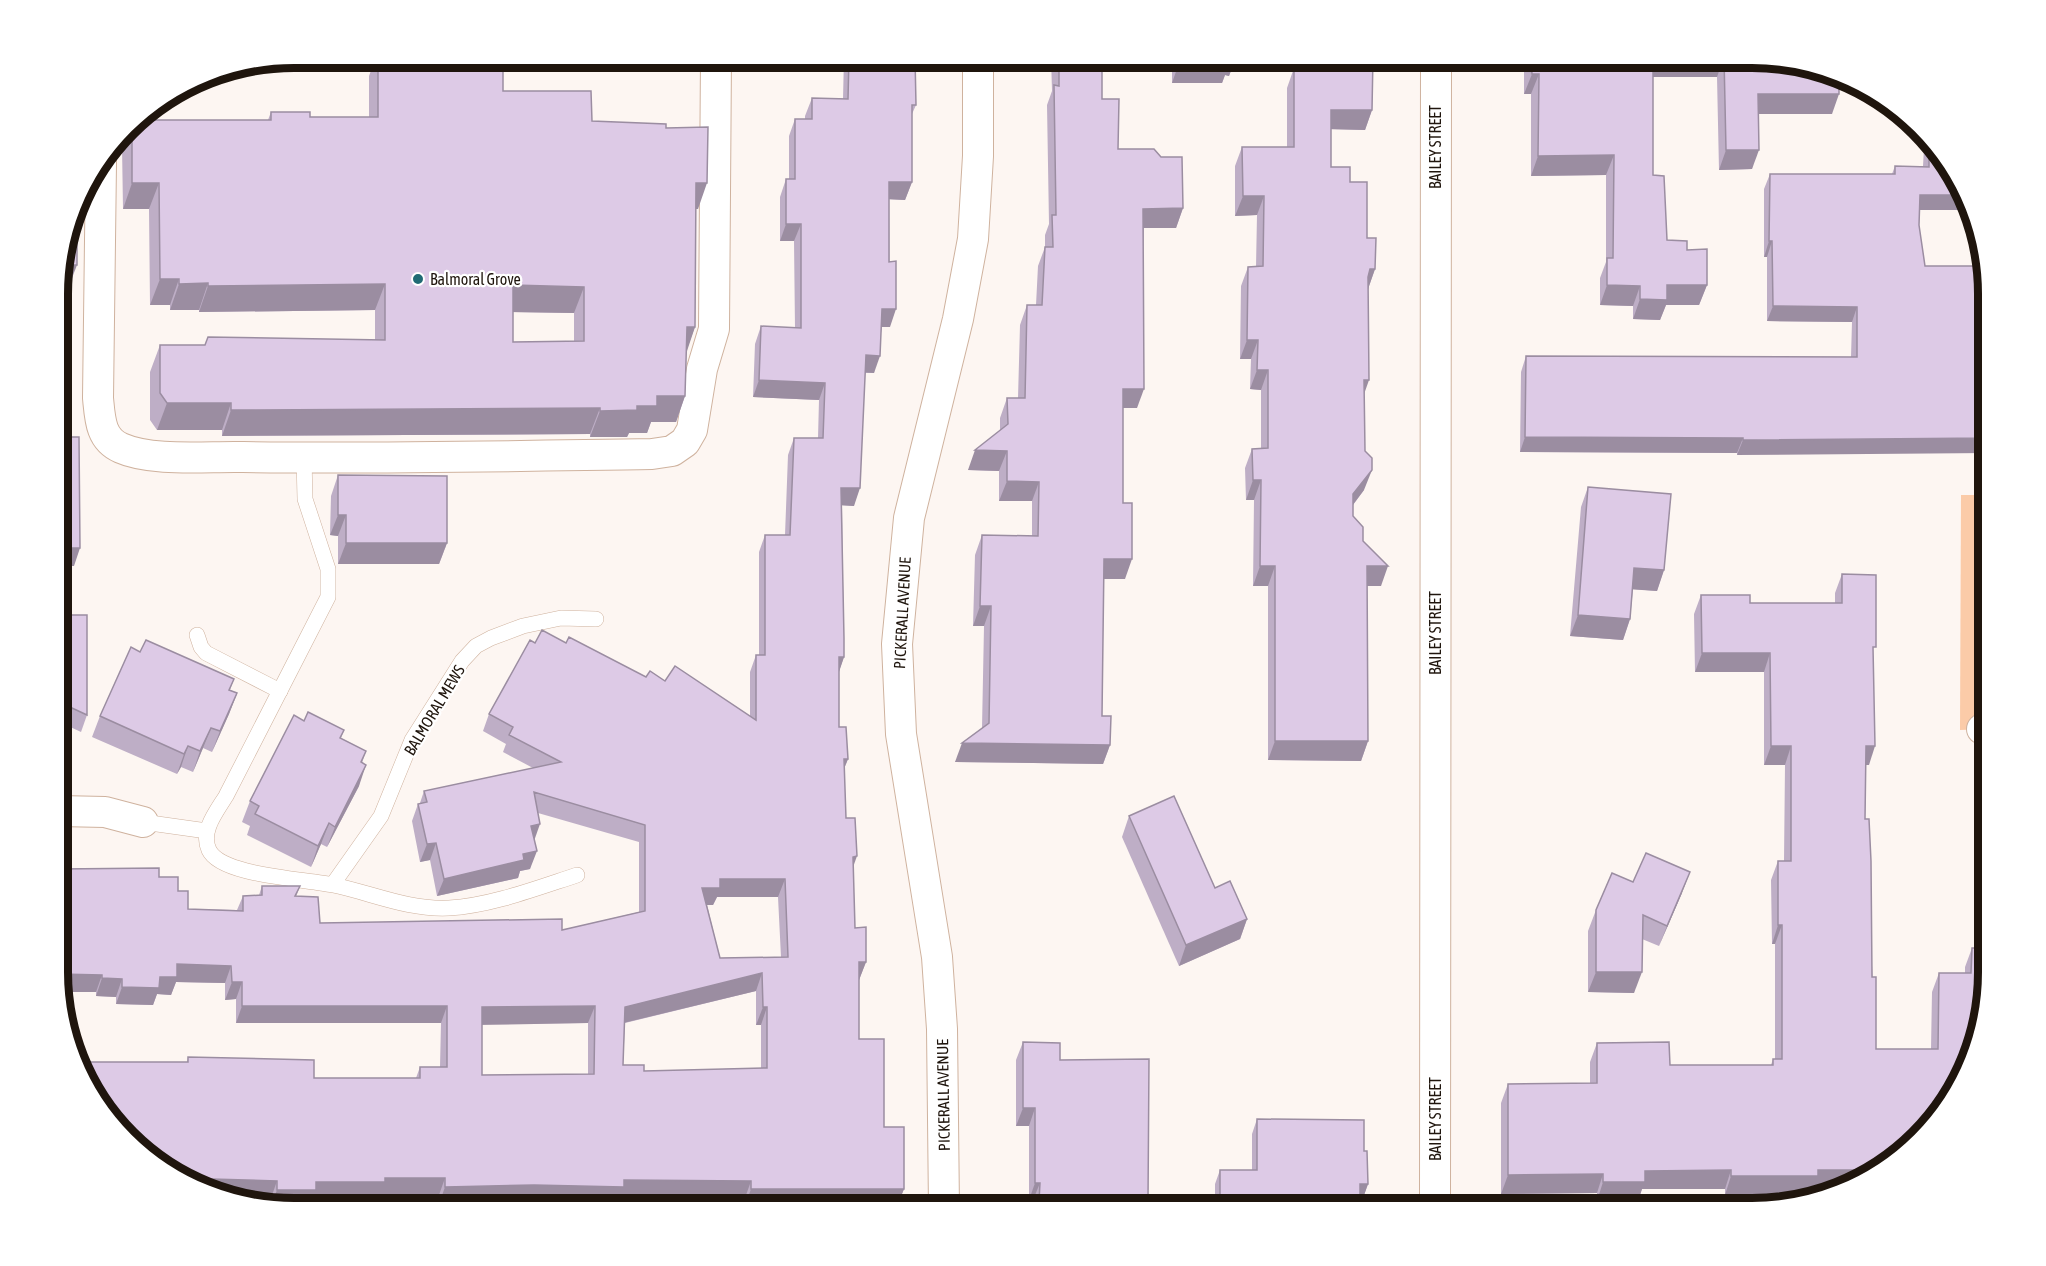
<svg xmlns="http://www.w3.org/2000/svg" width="2046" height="1266" viewBox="0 0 2046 1266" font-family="'Asap Condensed',sans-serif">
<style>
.green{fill:#fbcba8}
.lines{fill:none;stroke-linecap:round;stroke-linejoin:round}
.lane-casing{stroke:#cfb29e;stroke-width:16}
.street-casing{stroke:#cfb29e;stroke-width:32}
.lane{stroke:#fff;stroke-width:15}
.street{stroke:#fff;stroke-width:30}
.wall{fill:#beaec6;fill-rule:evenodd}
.shaded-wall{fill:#9b8da1}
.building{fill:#ddcae6;stroke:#9b8da1;stroke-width:1.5;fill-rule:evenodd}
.poi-dot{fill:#206a74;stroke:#fff;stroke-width:2}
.labels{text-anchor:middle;stroke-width:4.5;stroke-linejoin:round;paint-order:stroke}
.street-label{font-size:16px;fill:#1f150d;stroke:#fff}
.poi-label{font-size:16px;fill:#1f150d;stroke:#fff;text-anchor:start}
.rim{fill:none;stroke:#1f150d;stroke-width:8}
</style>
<rect width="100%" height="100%" fill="#fdf6f2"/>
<polygon class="green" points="1961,495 1989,495 1989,729 1960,730"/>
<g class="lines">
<g class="lane-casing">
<g id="lane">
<path d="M 304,458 L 305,499 L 328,569 L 328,597 L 226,796 C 217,811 200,831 209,850 C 221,876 307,879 333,885 C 372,893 408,910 449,908 C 490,906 537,888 577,875"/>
<polyline points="197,635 201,647 206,653 280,691"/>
<polyline points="143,822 207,831"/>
<polyline points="333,884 381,816 412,740 462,661 476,646 491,638 523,626 561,618 596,619"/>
</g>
</g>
<g class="street-casing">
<g id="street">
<path d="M 101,163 L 98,398 C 100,418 100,439 121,448 C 152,462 208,456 243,457 C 379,459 516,456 652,454 L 672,451 L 685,442 L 692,430 L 702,369 L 714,329 L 716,57"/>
<polyline points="1982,729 1989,729"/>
<polyline points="59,811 105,812 143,822"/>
<polyline points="944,1209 942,1029 937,957 901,734 897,644 909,518 958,319 973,239 978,156 978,57"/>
<polyline points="1435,1209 1436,57"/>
</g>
</g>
<use href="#lane" class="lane"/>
<use href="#street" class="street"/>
</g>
<g class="wall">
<path d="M 376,57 L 503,57 L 503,91 L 592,121 L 666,128 L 698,209 L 696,209 L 695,327 L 686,351 L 685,396 L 676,422 L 651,422 L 647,433 L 629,433 L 627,437 L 590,437 L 590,434 L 222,436 L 222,430 L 157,430 L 150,420 L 150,372 L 160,345 L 205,345 L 375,340 L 375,310 L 199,312 L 199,310 L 170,310 L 170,305 L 150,305 L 149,209 L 123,209 L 122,146 L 130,126 L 134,120 L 268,120 L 271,112 L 310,117 L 369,117 L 369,76 ZM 513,312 L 574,313 L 574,341 L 513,342 Z"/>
<path d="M 844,57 L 915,57 L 916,105 L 912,114 L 912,182 L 905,200 L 889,199 L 890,327 L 882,327 L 874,373 L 865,373 L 854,506 L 842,505 L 844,657 L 839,671 L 839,727 L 848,759 L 844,769 L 846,818 L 853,867 L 855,928 L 866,962 L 859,980 L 859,1039 L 884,1127 L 904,1189 L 897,1206 L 745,1206 L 745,1198 L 620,1197 L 617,1205 L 528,1202 L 439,1204 L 439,1195 L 380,1196 L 379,1200 L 312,1199 L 309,1208 L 282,1207 L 271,1205 L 271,1198 L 218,1197 L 162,1169 L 87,1067 L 88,1062 L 187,1062 L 188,1057 L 314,1078 L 416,1078 L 420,1067 L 440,1067 L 441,1023 L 236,1023 L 236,999 L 225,1000 L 225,983 L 176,982 L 171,995 L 157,994 L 153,1005 L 116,1004 L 116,997 L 96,996 L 96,992 L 59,992 L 159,877 L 178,891 L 188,909 L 237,910 L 243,896 L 259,895 L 262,886 L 300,886 L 296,897 L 320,923 L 562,930 L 639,912 L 639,842 L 538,813 L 530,869 L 520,871 L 518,878 L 437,896 L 430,860 L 420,862 L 412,821 L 418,804 L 420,803 L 424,791 L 533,768 L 503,752 L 506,744 L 483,731 L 489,714 L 535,643 L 566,643 L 646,677 L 665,681 L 750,716 L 750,672 L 756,655 L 759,655 L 759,552 L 765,535 L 785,535 L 788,455 L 794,438 L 818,438 L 819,400 L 753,397 L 755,344 L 761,326 L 795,328 L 794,241 L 780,241 L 780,197 L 786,179 L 789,179 L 789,136 L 795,119 L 805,119 L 805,116 L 812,98 L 843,99 ZM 717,897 L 778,897 L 781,957 L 720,958 L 707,905 L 713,905 ZM 756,991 L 756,1025 L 761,1025 L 761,1068 L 644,1071 L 623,1065 L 625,1023 ZM 588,1023 L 588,1074 L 482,1075 L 482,1024 Z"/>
<polygon points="1051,57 1102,57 1102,99 1118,149 1183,208 1176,228 1144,228 1137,408 1123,408 1123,503 1125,579 1103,579 1102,716 1110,745 1103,764 955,762 982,728 984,626 973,626 975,555 982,535 1032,536 1032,501 999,501 999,471 968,470 1000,430 1000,418 1007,398 1018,398 1020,325 1027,305 1036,305 1038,266 1045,247 1045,235 1049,224 1047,105 1052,91"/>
<polygon points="1172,57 1236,57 1229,76 1225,75 1222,83 1172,83"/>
<polygon points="1319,57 1373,57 1372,110 1365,130 1331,129 1331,167 1350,182 1367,238 1375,269 1368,289 1364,393 1364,490 1353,505 1353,516 1381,586 1367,586 1368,741 1361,761 1268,760 1268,586 1253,586 1254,500 1246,500 1245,468 1252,449 1261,448 1261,390 1250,389 1251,359 1240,359 1241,286 1248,267 1256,267 1257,215 1235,216 1235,166 1242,147 1287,147 1287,88 1294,68 1319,68"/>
<polygon points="1524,57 1753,57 1832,114 1759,114 1752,169 1719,170 1717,77 1653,77 1653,175 1667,240 1687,250 1707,285 1699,305 1666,305 1660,320 1633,319 1633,306 1600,305 1600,278 1606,262 1606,175 1531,176 1531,94 1524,94"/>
<polygon points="1926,142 1957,176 1968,210 1920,210 1919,225 1925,266 1985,266 1737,455 1737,453 1520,452 1521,372 1526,356 1851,357 1852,322 1767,321 1767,257 1764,257 1764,189 1770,174 1892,174 1895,166 1923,166 1924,148"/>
<polygon points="338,475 447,543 439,564 338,564 338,536 330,535 331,496"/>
<polygon points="1588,487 1664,570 1657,591 1633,589 1630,619 1623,640 1570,636 1581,507"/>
<polygon points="1842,574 1873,656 1869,765 1866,765 1865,819 1876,1049 1931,1049 1932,992 1939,973 1965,973 1965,967 1972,948 1989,987 1871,1177 1832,1189 1813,1189 1811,1195 1725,1195 1725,1189 1642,1189 1638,1201 1597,1201 1597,1193 1501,1194 1501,1103 1508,1084 1590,1083 1590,1062 1597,1043 1670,1065 1771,1065 1773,1059 1775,1059 1775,944 1772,944 1771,880 1778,861 1784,861 1785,765 1764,765 1764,672 1695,672 1694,614 1701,595 1750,603 1835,603 1835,593"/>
<polygon points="59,615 87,715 81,732 66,725"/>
<polygon points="140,652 234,679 230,690 237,694 229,714 212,752 203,748 193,772 181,767 177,774 92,737 100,716"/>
<polygon points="304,721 344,730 341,738 366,751 362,763 359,786 327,847 321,844 311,867 247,835 250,826 242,822 250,801"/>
<polygon points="1989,776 1989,903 1982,903 1982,795"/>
<polygon points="1129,816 1215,888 1247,919 1240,939 1179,966 1122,837"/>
<polygon points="1682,893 1659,946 1642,939 1634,993 1588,992 1588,931 1596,910"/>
<polygon points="1023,1042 1060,1060 1145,1209 1033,1209 1033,1200 1029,1200 1029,1126 1016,1126 1016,1060"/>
<polygon points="1257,1119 1364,1151 1368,1184 1363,1198 1360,1198 1359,1209 1215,1209 1215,1184 1220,1170 1252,1170 1252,1134"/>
</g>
<g class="shaded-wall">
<polygon points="1229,57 1236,57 1229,76 1225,75 1222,83 1172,83 1179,63"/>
<polygon points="1653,57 1724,57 1717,77 1645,77"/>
<polygon points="1532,74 1539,74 1531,94 1524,94"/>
<polygon points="1758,94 1839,94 1832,114 1751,114"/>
<polygon points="1331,110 1372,110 1365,130 1324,129"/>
<polygon points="1726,150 1759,150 1752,169 1719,170"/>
<polygon points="1614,155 1606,175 1531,176 1538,156"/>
<polygon points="889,182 912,182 905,200 883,199"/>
<polygon points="132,183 159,183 149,209 123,209"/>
<polygon points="696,183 707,183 698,209 687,209"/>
<polygon points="1920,195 1963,195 1968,210 1914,210"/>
<polygon points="1243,196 1264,196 1257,215 1235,216"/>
<polygon points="1183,208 1176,228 1136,228 1143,209"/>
<polygon points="786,224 801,224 794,241 780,241"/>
<polygon points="1769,241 1772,241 1767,257 1764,257"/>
<polygon points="59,265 77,265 69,286 59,286"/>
<polygon points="1370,269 1375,269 1368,289 1363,288"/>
<polygon points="160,279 179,279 170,305 150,305"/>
<polygon points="208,283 199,310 170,310 179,284"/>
<polygon points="385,284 375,310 199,312 208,286"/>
<polygon points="513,285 584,287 574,313 503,312"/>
<polygon points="1607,285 1640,286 1633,306 1600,305"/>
<polygon points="1667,285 1707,285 1699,305 1666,305 1660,320 1633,319 1640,299"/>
<polygon points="1773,306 1857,307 1852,322 1767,321"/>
<polygon points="882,309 896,309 890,327 876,327"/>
<polygon points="687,327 695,327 686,354"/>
<polygon points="1247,340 1258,340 1251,359 1240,359"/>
<polygon points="866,355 880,356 874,373 859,372"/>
<polygon points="1257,370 1268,370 1261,390 1250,389"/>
<polygon points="759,380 825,383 819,400 753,397"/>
<polygon points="1364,380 1369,380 1362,400"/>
<polygon points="1123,389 1144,389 1137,408 1115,408"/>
<polygon points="657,396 685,396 676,422 651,422 647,433 629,433 627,437 590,437 600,411 637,406"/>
<polygon points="167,403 231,403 222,430 157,430"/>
<polygon points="600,408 590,434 222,436 231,410"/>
<polygon points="1525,437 1743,438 1737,453 1520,452"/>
<polygon points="1989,438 1989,453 1737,455 1743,440"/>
<polygon points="975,450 1007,451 999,471 968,470"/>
<polygon points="1372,470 1364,490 1346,514 1353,494"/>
<polygon points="1253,480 1261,480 1254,500 1246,500"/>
<polygon points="1007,481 1039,482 1032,501 999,501"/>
<polygon points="841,488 860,488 854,506 835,505"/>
<polygon points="338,515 346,515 338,536 330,535"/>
<polygon points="346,543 447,543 439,564 338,564"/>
<polygon points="59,548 80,548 74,566 59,566"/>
<polygon points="1104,559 1132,559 1125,579 1097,579"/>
<polygon points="1260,566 1275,566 1268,586 1253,586"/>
<polygon points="1367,566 1388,566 1381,586 1359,586"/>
<polygon points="1634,568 1664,570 1657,591 1627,589"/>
<polygon points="980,606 991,606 984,626 973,626"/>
<polygon points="1578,615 1630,619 1623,640 1570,636"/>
<polygon points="1702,653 1770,653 1764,672 1695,672"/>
<polygon points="839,657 844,657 838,675"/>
<polygon points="237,693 229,714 212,752 220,731"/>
<polygon points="72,708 66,725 59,735 59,727"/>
<polygon points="211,728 203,748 193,772 200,751"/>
<polygon points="1275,741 1368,741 1361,761 1268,760"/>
<polygon points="962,743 1110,745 1103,764 955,762"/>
<polygon points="188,746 181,767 177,774 184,754"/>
<polygon points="1771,746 1791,746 1785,765 1764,765"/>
<polygon points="1866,746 1875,746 1869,765 1859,765"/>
<polygon points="844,759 848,759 841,776"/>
<polygon points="366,765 359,786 327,847 335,827"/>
<polygon points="329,823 321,844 311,867 318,846"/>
<polygon points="540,824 534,841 531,826"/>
<polygon points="436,843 430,860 420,862 427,844"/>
<polygon points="537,851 530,869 520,871 518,878 437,896 444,879 523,854"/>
<polygon points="857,856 851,873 853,857"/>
<polygon points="1690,872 1682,893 1659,946 1667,926"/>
<polygon points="720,879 785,879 778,897 717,897 713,905 696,905 702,888"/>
<polygon points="1989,886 1989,903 1982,903"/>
<polygon points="1247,919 1240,939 1179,966 1186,945"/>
<polygon points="1778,925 1782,925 1775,944 1772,944"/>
<polygon points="859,962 866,962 859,980 852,979"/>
<polygon points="177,964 231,966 225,983 176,982 171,995 157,994 153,1005 116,1004 122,987 160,977"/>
<polygon points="1596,972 1642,972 1634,993 1588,992"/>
<polygon points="762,973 756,991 619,1024 625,1007"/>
<polygon points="59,974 102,975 96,992 59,992"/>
<polygon points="102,978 122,979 116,997 96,996"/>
<polygon points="232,982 242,982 236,999 225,1000"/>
<polygon points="242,1006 447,1006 441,1023 236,1023"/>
<polygon points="595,1006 588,1023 476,1025 482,1007"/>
<polygon points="763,1007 767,1007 761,1025 756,1025"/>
<polygon points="1023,1108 1035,1108 1029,1126 1016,1126"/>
<polygon points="1731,1170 1725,1189 1642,1189 1638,1201 1597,1201 1603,1182 1645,1171"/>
<polygon points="1818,1170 1878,1170 1871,1177 1832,1189 1813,1189 1811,1195 1725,1195 1731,1176"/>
<polygon points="1603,1174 1597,1193 1501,1194 1508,1175"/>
<polygon points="385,1178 445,1178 439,1195 380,1196 379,1200 312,1199 309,1208 282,1207 271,1205 277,1190 316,1182"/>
<polygon points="212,1179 277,1181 271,1198 218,1197 189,1182"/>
<polygon points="624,1180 751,1181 745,1198 620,1197 617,1205 528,1202 439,1204 445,1187"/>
<polygon points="1035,1183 1040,1183 1033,1200 1029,1200"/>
<polygon points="1360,1184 1368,1184 1363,1198 1355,1198"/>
<polygon points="751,1189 904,1189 897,1206 745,1206"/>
<polygon points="1039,1201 1148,1201 1145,1209 1036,1209"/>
<polygon points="1360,1204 1359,1209 1219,1209 1220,1206"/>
</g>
<g class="building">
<path d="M 378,57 L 503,57 L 503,91 L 591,91 L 592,121 L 666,124 L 666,128 L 708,127 L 707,183 L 696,183 L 695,327 L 687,327 L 685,396 L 657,396 L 657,406 L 637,406 L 637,410 L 600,411 L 600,408 L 231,410 L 231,403 L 167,403 L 160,393 L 160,345 L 205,345 L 208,337 L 385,340 L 385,284 L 208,286 L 208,283 L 179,284 L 179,279 L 160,279 L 159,183 L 132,183 L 132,123 L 134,120 L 271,120 L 271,112 L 310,112 L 310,117 L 378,117 ZM 513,285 L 584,287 L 584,341 L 513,342 Z"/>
<path d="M 849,57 L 915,57 L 916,105 L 912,105 L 912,182 L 889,182 L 889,262 L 896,261 L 896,309 L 882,309 L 880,356 L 866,355 L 860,488 L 841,488 L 844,638 L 844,657 L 839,657 L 839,727 L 846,727 L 848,759 L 844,759 L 846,818 L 855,818 L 857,856 L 853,857 L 855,928 L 866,927 L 866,962 L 859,962 L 859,1039 L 884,1039 L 884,1127 L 904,1127 L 904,1189 L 751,1189 L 751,1181 L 624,1180 L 624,1187 L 534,1185 L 445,1187 L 445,1178 L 385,1178 L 385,1182 L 316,1182 L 316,1190 L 277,1190 L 277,1181 L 212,1179 L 212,1182 L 189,1182 L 182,1179 L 182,1177 L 179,1177 L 162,1169 L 97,1104 L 83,1067 L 88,1067 L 88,1062 L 188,1062 L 188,1057 L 314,1060 L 314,1078 L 420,1078 L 420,1067 L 447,1067 L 447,1006 L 242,1006 L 242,982 L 232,982 L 231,966 L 177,964 L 177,977 L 160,977 L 159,988 L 122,987 L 122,979 L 102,978 L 102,975 L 59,974 L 59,869 L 159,868 L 159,877 L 178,877 L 178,891 L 188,891 L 188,909 L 243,911 L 243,896 L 262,895 L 262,886 L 300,886 L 295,896 L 318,897 L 320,923 L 562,919 L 562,930 L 645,911 L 645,825 L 534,792 L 540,824 L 531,826 L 537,851 L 523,854 L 524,860 L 444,879 L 436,843 L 427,844 L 418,804 L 427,802 L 424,791 L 561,762 L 509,735 L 513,727 L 489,714 L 530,640 L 535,643 L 542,630 L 566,643 L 569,637 L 646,677 L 650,671 L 665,681 L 675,666 L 756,720 L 756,655 L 765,655 L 765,535 L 790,535 L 794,438 L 823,438 L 825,383 L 759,380 L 761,326 L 801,328 L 801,224 L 786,224 L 786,179 L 795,179 L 795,119 L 812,119 L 812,98 L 848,99 ZM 720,879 L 785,879 L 788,957 L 720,958 L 702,888 L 720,888 ZM 762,973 L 763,1007 L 767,1007 L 767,1068 L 644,1071 L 644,1065 L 623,1065 L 625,1007 ZM 595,1006 L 594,1074 L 482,1075 L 482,1007 Z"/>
<polygon points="1059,57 1102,57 1102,99 1119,99 1118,149 1154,149 1161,157 1182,157 1183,208 1143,209 1144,389 1123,389 1123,503 1132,503 1132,559 1104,559 1102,716 1111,716 1110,745 962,743 989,723 991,606 980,606 982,535 1038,536 1039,482 1007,481 1007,451 975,450 1008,424 1007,398 1025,398 1027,305 1042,305 1045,247 1053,247 1052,215 1056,215 1054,85 1059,86"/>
<polygon points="1179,57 1230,57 1230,64 1179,63"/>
<polygon points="1326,57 1373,57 1372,110 1331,110 1331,167 1350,167 1350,182 1367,182 1367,238 1376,238 1375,269 1370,269 1368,277 1369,380 1364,380 1365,451 1372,458 1372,470 1353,494 1353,516 1363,527 1363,541 1388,566 1367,566 1368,741 1275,741 1275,566 1260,566 1261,480 1253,480 1252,449 1268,448 1268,370 1257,370 1258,340 1247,340 1248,267 1263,266 1264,196 1243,196 1242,147 1294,147 1294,68 1326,68"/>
<polygon points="1531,57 1753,57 1814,65 1839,77 1839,94 1758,94 1759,150 1726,150 1724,57 1653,57 1653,175 1664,176 1667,240 1687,241 1687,250 1707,249 1707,285 1667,285 1667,300 1640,299 1640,286 1607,285 1607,258 1613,258 1614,155 1538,156 1539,74 1532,74"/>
<polygon points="1929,145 1957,176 1963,195 1920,195 1919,225 1925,266 1985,266 1989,279 1989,438 1743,440 1743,438 1525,437 1526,356 1857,357 1857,307 1773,306 1772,241 1769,241 1770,174 1895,174 1895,166 1929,167"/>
<polygon points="77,205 77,265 59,265 59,263"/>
<polygon points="59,437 79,437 80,548 59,548"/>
<polygon points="338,475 447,476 447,543 346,543 346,515 338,515"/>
<polygon points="1588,487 1671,494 1664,570 1634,568 1630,619 1578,615"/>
<polygon points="1842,574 1876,575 1876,647 1873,647 1875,746 1866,746 1865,819 1869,819 1871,861 1872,977 1876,977 1876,1049 1938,1049 1939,973 1971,973 1972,948 1989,948 1989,987 1977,1048 1949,1104 1878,1170 1818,1170 1818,1176 1731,1176 1731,1170 1645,1171 1645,1182 1603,1182 1603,1174 1508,1175 1508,1084 1597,1083 1597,1043 1669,1042 1670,1065 1773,1065 1773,1059 1782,1059 1782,925 1778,925 1778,861 1791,861 1791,746 1771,746 1770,653 1702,653 1701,595 1750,595 1750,603 1842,603"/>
<polygon points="59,615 87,615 87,715 72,708 59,727"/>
<polygon points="146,640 234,679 229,690 237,693 220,731 211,728 200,751 188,746 184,754 100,716 131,647 140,652"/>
<polygon points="308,712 344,730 340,738 366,751 361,762 366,765 335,827 329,823 318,846 255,814 259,806 250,801 294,715 304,721"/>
<polygon points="1174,796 1215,888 1230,881 1247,919 1186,945 1129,816"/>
<polygon points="1646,853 1690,872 1667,926 1643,915 1642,972 1596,972 1596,910 1612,873 1633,882"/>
<polygon points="1023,1042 1060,1043 1060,1060 1149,1059 1148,1201 1039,1201 1040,1183 1035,1183 1035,1108 1023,1108"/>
<polygon points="1257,1119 1364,1120 1364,1151 1367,1151 1368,1184 1360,1184 1360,1204 1220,1206 1220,1170 1257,1170"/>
</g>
<circle class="poi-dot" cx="418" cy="279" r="6"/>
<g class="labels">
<g class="street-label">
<text transform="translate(1435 147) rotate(-90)" y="6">BAILEY STREET</text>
<text transform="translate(902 613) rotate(-87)" y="6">PICKERALL AVENUE</text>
<text transform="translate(1435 633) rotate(-90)" y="6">BAILEY STREET</text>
<text transform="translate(434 710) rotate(-59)" y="6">BALMORAL MEWS</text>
<text transform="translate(943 1095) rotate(-91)" y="6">PICKERALL AVENUE</text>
<text transform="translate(1435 1119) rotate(-90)" y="6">BAILEY STREET</text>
</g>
<g class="poi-label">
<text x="430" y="285">Balmoral Grove</text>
</g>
</g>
<path d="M0 0H2046V1266H0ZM294 68H1752A226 226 0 0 1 1978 294V972A226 226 0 0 1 1752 1198H294A226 226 0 0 1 68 972V294A226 226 0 0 1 294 68Z" fill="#fff" fill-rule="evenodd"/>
<path class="rim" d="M294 68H1752A226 226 0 0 1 1978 294V972A226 226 0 0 1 1752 1198H294A226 226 0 0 1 68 972V294A226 226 0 0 1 294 68Z"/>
</svg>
